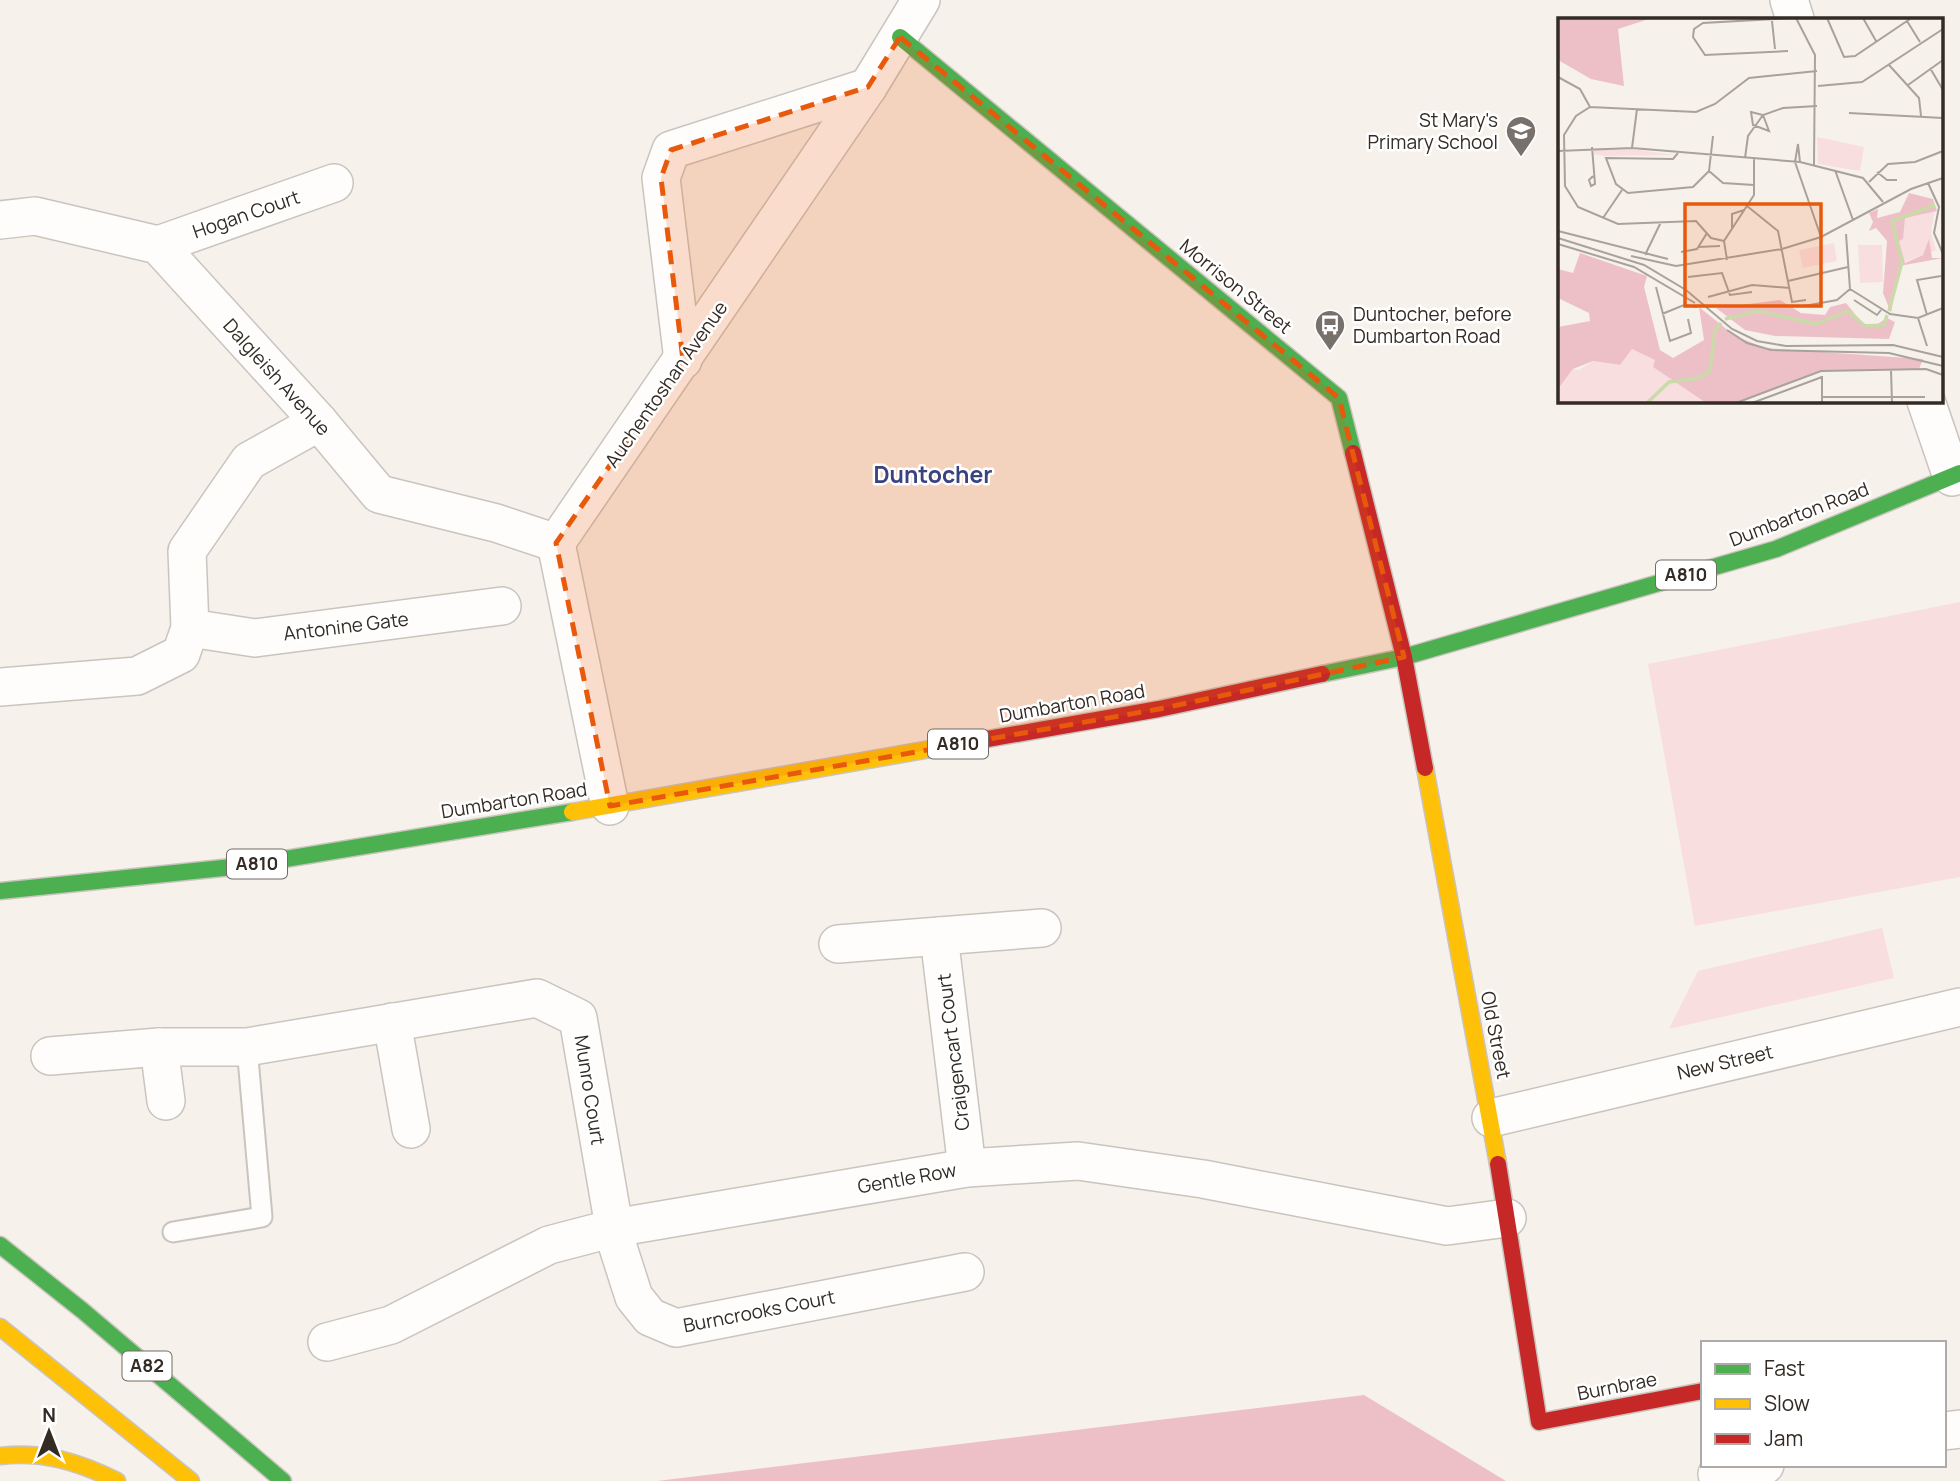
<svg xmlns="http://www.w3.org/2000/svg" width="1960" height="1481" viewBox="0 0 1960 1481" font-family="Manrope,sans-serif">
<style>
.green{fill:#f9dee0}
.forest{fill:#edc0c7}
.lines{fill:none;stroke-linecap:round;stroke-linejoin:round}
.lane-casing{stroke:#cac4be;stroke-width:23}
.street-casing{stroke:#cac4be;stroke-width:40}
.fast-casing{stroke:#cac4be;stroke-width:19}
.slow-casing{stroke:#cac4be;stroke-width:19}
.jam-casing{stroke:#cac4be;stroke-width:19}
.lane{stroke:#fefdfc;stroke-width:19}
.street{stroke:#fefdfc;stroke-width:37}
.fast{stroke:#4caf50;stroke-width:16}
.slow{stroke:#ffc107;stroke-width:16}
.jam{stroke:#c62828;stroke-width:16}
.marked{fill:#e8590c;fill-opacity:0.2;stroke:#e8590c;stroke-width:5;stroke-dasharray:14 9;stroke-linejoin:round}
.labels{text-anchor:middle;stroke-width:5;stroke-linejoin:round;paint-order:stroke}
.shield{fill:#fff;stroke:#706b66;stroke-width:2}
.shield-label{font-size:18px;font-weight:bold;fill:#332b24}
.poi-label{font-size:19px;fill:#332b24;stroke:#fff;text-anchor:end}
.street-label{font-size:19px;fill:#332b24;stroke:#fff}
.quarter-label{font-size:23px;font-weight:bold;fill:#3b437f;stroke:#fff}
.inset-river{fill:none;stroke:#cadaa8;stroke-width:3.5}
.inset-road{fill:none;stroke:#a9a29b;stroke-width:2}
.view{fill:#e8590c;fill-opacity:0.15;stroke:#e8590c;stroke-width:3.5}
.inset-edge{fill:none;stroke:#332b24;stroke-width:3.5}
</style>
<rect width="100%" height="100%" fill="#f7f1eb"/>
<g class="green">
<polygon points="1960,602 1960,877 1695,926 1648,664"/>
<polygon points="1882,928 1894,978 1669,1029 1698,971"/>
</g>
<polygon class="forest" points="1364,1395 1506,1481 657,1481"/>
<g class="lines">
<g class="lane-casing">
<polyline id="lane" points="173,1232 262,1217 247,1047"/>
</g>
<g class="street-casing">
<g id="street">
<polyline points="1789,0 1795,19"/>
<polyline points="0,220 35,216 158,245 319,422 379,494 496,523 556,543"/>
<polyline points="158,245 334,183"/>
<polyline points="683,360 661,178 671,150 868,87"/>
<polyline points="1926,401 1952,477"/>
<polyline points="190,628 255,638 502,606"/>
<polyline points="0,687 137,676 181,654 190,628 187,551 249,461 319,422"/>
<polyline points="610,806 556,543 868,87 921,0"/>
<polyline points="939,936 967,1168"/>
<polyline points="838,944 1042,928"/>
<polyline points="392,1022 411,1129"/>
<polyline points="159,1047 166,1101"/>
<polyline points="50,1056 159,1047 247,1047 537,998 578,1018 617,1244 634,1297 650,1317 676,1328 965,1272"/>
<polyline points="1491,1118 1960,1007"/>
<polyline points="327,1342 391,1325 549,1245 614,1228 967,1168 1078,1161 1203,1179 1447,1226 1507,1218"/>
<polyline points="1944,1431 1960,1429"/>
<polyline points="1717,1474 1765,1465"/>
</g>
</g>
<g class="fast-casing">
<g id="fast">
<polyline points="900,37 1339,398 1353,453"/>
<polyline points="1322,674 1404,657 1776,549 1960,473"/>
<polyline points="0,891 242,866 572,812"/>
<polyline points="0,1245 83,1311 283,1481"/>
</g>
</g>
<g class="slow-casing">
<g id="slow">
<polyline points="1425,768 1498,1164"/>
<polyline points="572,812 959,744"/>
<polyline points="0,1327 191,1481"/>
<path d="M 0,1456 C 43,1451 79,1462 117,1481"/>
</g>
</g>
<g class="jam-casing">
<g id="jam">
<polyline points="1353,453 1404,657 1425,768"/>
<polyline points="959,744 1159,709 1322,674"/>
<polyline points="1498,1164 1539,1422 1703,1391"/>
</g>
</g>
<use href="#lane" class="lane"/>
<use href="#street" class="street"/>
<use href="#fast" class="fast"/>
<use href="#slow" class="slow"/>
<use href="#jam" class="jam"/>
</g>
<path class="marked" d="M 900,37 L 1339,398 L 1404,657 L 1159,709 L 610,806 L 556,543 L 683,360 L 661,178 L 671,150 L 868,87 Z"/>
<defs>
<g id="school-pin" transform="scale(1.575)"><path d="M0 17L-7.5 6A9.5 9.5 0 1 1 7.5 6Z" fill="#78706a" stroke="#fff"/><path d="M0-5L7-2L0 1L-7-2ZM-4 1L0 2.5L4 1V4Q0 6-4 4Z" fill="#fff"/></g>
<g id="bus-pin" transform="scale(1.575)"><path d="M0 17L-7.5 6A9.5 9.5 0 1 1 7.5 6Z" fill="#78706a" stroke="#fff"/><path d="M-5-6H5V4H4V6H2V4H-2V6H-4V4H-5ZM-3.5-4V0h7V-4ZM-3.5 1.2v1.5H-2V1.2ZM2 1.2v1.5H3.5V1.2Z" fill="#fff"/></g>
</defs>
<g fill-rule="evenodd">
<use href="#school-pin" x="1521" y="131"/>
<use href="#bus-pin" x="1330" y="325"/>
</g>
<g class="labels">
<g class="shield">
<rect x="1656" y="560.5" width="60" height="29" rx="5"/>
<rect x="928" y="729.5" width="60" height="29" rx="5"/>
<rect x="227" y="849.5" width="60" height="29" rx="5"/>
<rect x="122.5" y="1351.5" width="49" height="29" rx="5"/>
</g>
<g class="shield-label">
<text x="1686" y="581">A810</text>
<text x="958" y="750">A810</text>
<text x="257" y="870">A810</text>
<text x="147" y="1372">A82</text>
</g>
<g class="poi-label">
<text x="1498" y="127">St Mary's<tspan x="1498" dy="22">Primary School</tspan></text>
<text x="1353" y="321" text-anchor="start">Duntocher, before<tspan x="1353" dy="22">Dumbarton Road</tspan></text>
</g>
<g class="street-label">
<text transform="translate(246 214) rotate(-19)" y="7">Hogan Court</text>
<text transform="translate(1236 286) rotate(39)" y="7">Morrison Street</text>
<text transform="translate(277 377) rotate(48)" y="7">Dalgleish Avenue</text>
<text transform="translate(666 384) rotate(-55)" y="7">Auchentoshan Avenue</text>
<text transform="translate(1799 514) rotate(-21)" y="7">Dumbarton Road</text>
<text transform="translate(346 626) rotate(-7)" y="7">Antonine Gate</text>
<text transform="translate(1072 703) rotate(-10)" y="7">Dumbarton Road</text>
<text transform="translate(514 800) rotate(-9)" y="7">Dumbarton Road</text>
<text transform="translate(1496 1035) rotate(79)" y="7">Old Street</text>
<text transform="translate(953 1052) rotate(-97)" y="7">Craigencart Court</text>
<text transform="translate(1725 1062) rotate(-13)" y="7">New Street</text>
<text transform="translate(590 1090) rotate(81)" y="7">Munro Court</text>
<text transform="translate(907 1178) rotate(-10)" y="7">Gentle Row</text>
<text transform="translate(759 1311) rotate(-11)" y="7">Burncrooks Court</text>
<text transform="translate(1617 1386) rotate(-11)" y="7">Burnbrae</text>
</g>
<g class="quarter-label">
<text x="933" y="483">Duntocher</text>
</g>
</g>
<g transform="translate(1558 18)">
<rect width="385" height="385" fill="#f7f1eb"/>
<path d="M 259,119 L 306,129 L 302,153 L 260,146 ZM 37,130 L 81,132 L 117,137 L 46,138 L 35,136 ZM 377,190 L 373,215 L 378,232 L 346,244 L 341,223 L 347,200 ZM 276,225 L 279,243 L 245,250 L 241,232 ZM 324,227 L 325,264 L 302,265 L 300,227 ZM 74,330 L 97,342 L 95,349 L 148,385 L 0,385 L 0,371 L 15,351 L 21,352 L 35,343 L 62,347 Z" fill="#f9dee0"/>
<path d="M 0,0 L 94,0 L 60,11 L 66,68 L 33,61 L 0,42 ZM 351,175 L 375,181 L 379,193 L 347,200 L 345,221 L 341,223 L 347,245 L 365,237 L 371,221 L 374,240 L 385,240 L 341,248 L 333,295 L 325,275 L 329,223 L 318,210 L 311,213 L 315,204 L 311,195 L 320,191 L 319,200 L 342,194 ZM 22,235 L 89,258 L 86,269 L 102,332 L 115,340 L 146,322 L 141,289 L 177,318 L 207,330 L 365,341 L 361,351 L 263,353 L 178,385 L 148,385 L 95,349 L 97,342 L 74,331 L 62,347 L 35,343 L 15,351 L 0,371 L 0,309 L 32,303 L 31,295 L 0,280 L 0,251 L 15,255 ZM 222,282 L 243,295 L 267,297 L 272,289 L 288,285 L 305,306 L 318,307 L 329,300 L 337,304 L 331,321 L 217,318 L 187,312 L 158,290 Z" fill="#edc0c7"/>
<path class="inset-river" d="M 331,293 L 344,244 L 334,203 L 377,187M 167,301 L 199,293 L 258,306 L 290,293 L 307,308 L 326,307 L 329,297M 89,385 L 111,364 L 140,360 L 152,353 L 157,312 L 163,305"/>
<path class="inset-road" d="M 238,0 L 257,37 L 256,147M 269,0 L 286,39 L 297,38 L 352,1M 305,0 L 318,23M 214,3 L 217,31M 349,3 L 362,24M 230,33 L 147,37 L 135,19 L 136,11 L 145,5 L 233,0M 331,47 L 361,80 L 363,98M 372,50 L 385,72M 0,59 L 22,71 L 32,89M 350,67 L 385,42M 260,68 L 304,64 L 385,11M 193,94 L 205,97 L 211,113 L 195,107 ZM 291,95 L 385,100M 34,129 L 37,166 L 33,168 L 31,162 L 35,158M 74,130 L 79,91M 0,133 L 74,130 L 242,144 L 305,160 L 325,184M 120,135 L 115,141 L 48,140 L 58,166 L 70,175 L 135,169 L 151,153 L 155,118M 187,140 L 190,118 L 205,97 L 225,90 L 259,88M 242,144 L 240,126 L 237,144 L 263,219M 277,152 L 295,202M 151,153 L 165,165 L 196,167M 319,154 L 329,162 L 339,162M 311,164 L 330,146 L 357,144 L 385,133M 370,165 L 381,189 L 376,215 L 385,236M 189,188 L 220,213 L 234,284 L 248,282M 45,200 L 64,172M 174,211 L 174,196 L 186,192M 0,213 L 110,241M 288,216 L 292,271M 0,220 L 86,247 L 128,272 L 174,311 L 199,323 L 228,328 L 335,327 L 385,339M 166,223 L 153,220 L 138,203 L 60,206 L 20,189 L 7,168 L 6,117 L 18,98 L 32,89 L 138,94 L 157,86 L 191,60 L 259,53M 0,226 L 76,249 L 137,285M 140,229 L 162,228M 123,234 L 139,231 L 149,215M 87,237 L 103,204M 73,238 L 118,248 L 224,231 L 263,219 L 353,171 L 385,160M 169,242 L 166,223 L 196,177 L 196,141M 130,259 L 164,255 L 172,277 L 194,274M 230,263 L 290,249M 98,269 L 112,323 L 133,315 L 130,301M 292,271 L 332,296 L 360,300 L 385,290M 150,279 L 194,267 L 232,270M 296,282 L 319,297 L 323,292M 246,288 L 279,282 L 292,271M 104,296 L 126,287 L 139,289M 369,297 L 359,262 L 383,258M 360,300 L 369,328M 169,312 L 189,325 L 213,332 L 331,335 L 385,348M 333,352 L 334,385M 264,358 L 264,385M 264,379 L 367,379M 178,385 L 263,353 L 368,351 L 385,357M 194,385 L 264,359"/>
<path class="view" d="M 127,186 L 263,186 L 263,288 L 127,288 Z"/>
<rect width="385" height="385" class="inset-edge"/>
</g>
<rect x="1701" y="1341" width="245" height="126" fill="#ffffff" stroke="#adaaa7" stroke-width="2"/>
<rect x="1715" y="1364" width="35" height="10" fill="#4caf50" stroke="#adaaa7" stroke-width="2"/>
<text x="1764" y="1376" font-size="21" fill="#332b24">Fast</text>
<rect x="1715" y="1399" width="35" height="10" fill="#ffc107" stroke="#adaaa7" stroke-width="2"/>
<text x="1764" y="1411" font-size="21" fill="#332b24">Slow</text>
<rect x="1715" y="1434" width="35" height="10" fill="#c62828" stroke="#adaaa7" stroke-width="2"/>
<text x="1764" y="1446" font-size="21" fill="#332b24">Jam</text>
<g transform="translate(49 1432)" stroke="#ffffff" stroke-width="5" paint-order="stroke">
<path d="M0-5L12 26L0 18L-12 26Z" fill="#332b24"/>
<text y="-10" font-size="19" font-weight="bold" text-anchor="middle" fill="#332b24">N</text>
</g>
</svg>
